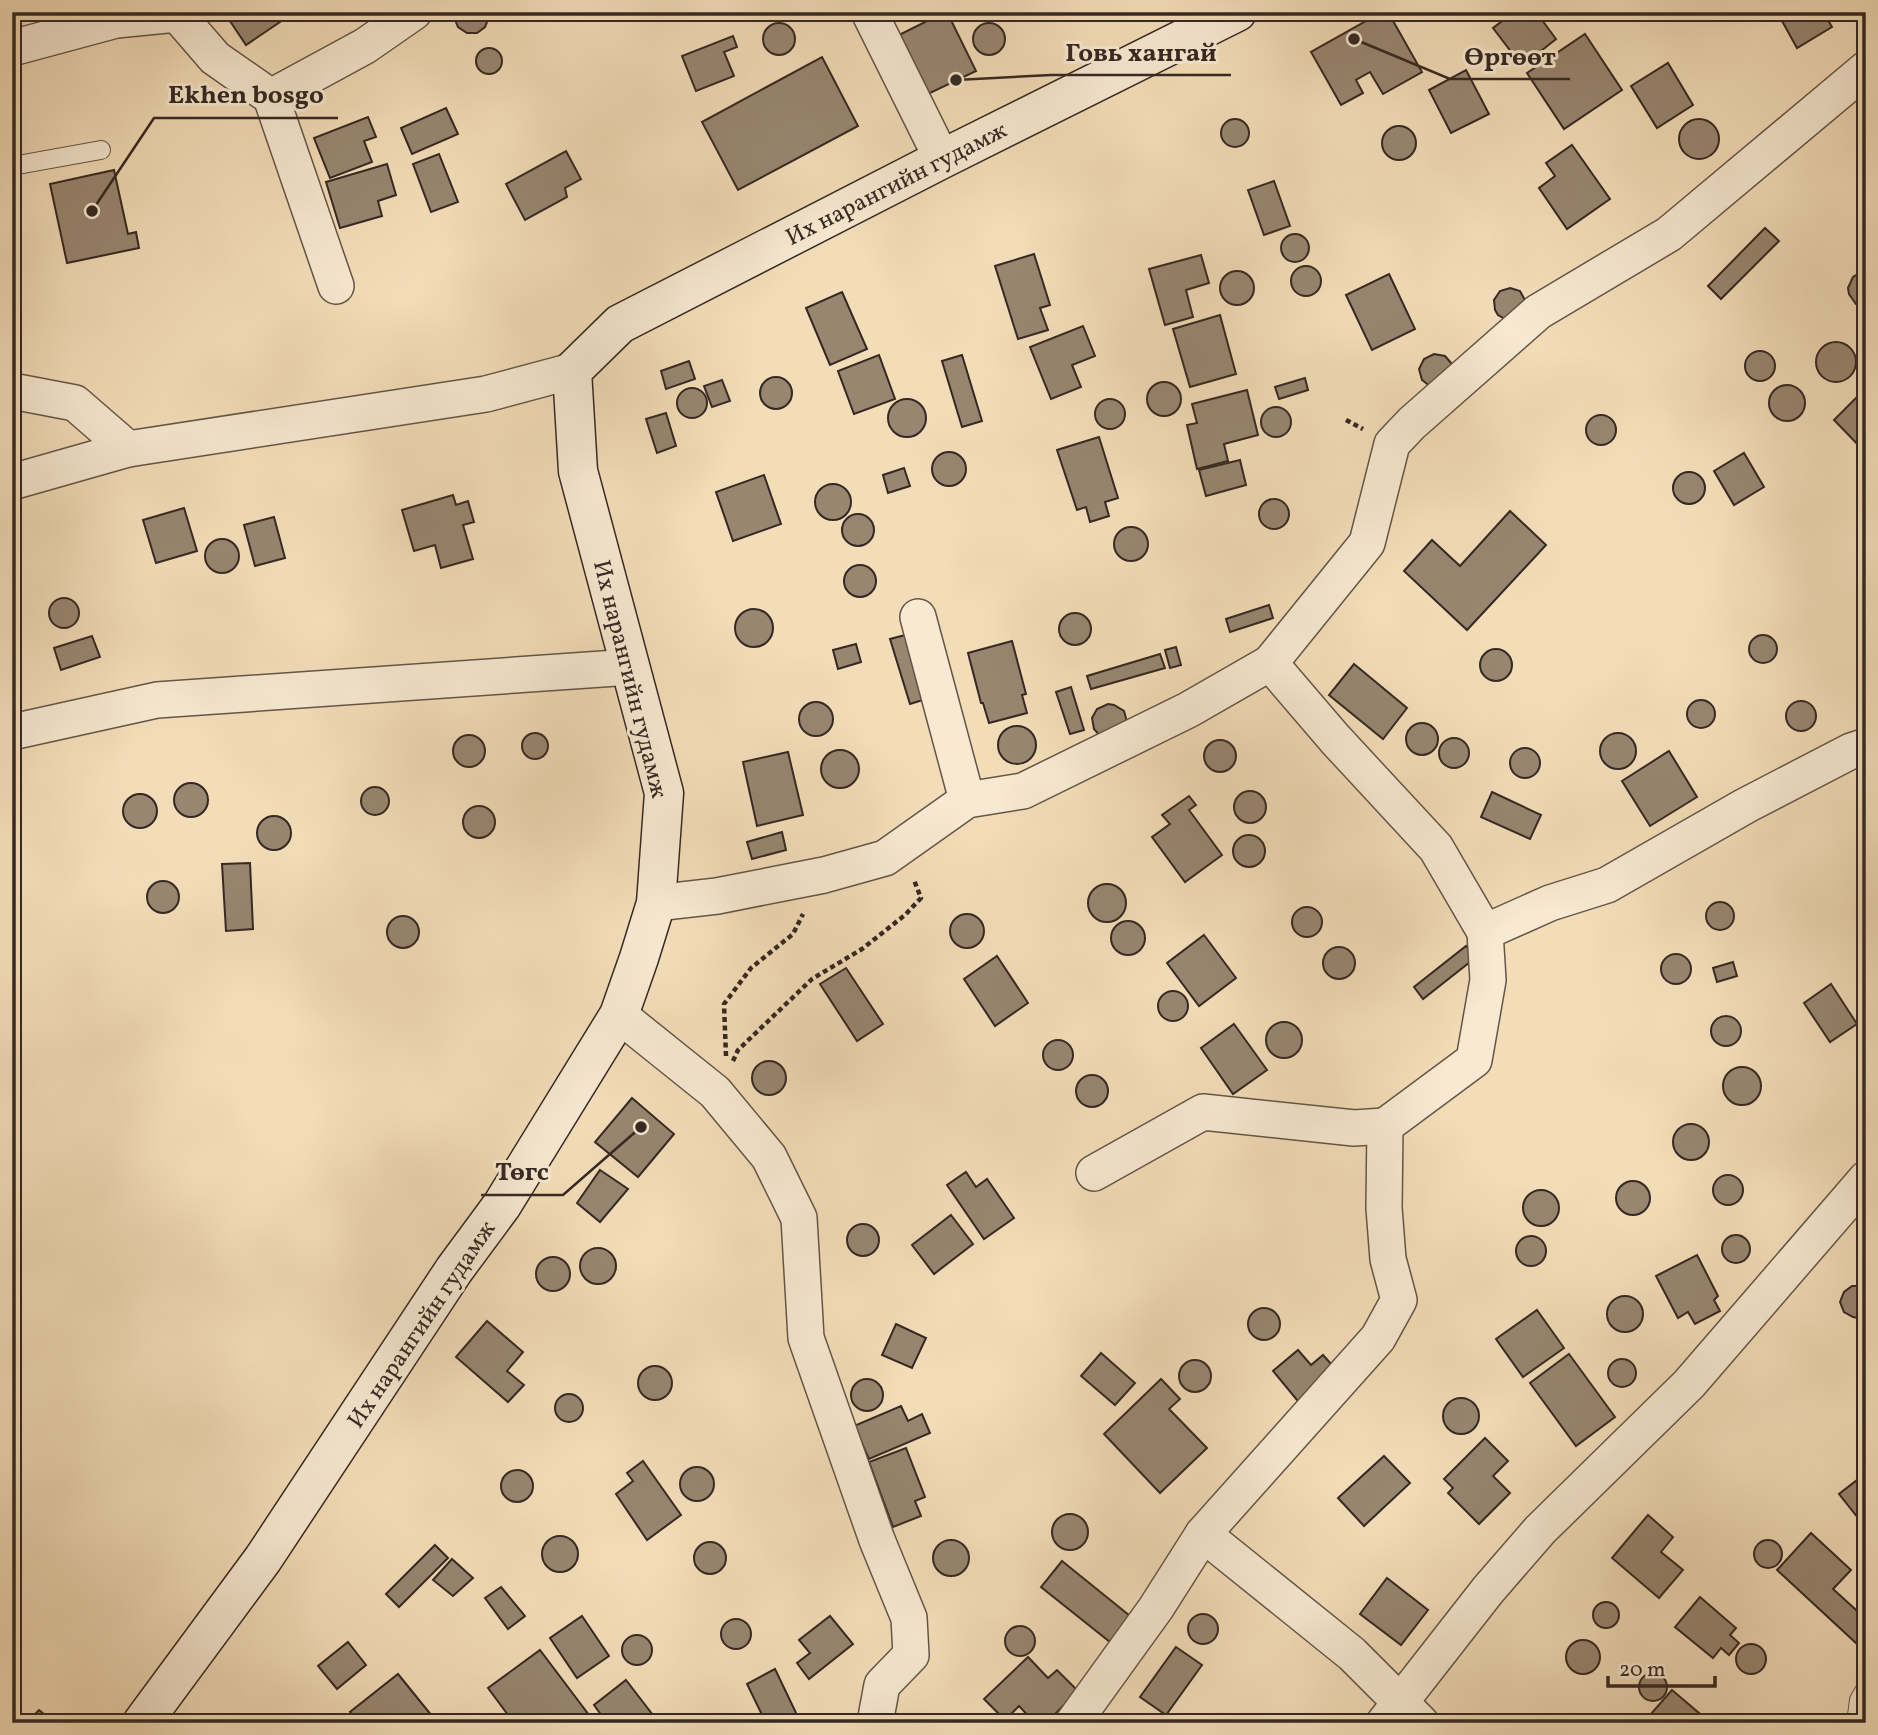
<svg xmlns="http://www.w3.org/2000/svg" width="1878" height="1735" viewBox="0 0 1878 1735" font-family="Vollkorn,serif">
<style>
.building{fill:#988671;stroke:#352823;stroke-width:2}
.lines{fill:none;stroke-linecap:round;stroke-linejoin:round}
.service-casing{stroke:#645548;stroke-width:20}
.minor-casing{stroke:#645548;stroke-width:38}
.secondary-casing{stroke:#352823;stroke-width:41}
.path{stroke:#352823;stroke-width:4.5;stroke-dasharray:5 3.5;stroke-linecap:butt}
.service{stroke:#f7e9d2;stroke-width:18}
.minor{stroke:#f7e9d2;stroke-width:35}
.secondary{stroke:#f7e9d2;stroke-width:38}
.labels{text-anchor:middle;stroke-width:6;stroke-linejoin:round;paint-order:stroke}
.street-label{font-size:24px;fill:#352823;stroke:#f7e9d2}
.leader{fill:none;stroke:#352823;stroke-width:2.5}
.callout-dot{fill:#352823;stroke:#f7e9d2;stroke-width:2.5}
.callout-label{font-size:26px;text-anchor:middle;font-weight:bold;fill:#352823;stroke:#f7e9d2;stroke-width:6;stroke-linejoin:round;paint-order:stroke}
</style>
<rect width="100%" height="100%" fill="#f3ddb9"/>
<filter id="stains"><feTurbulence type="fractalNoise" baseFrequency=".00286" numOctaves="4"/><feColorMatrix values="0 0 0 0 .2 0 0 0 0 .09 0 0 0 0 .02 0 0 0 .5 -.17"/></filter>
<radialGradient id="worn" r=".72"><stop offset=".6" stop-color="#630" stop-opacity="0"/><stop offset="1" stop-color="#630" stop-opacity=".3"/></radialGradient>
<g class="building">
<polygon points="224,12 274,12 280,22 246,45"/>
<polygon points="457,12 486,12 487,22 485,27 477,33 467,33 458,27 456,22"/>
<polygon points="945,12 947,12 976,71 928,94 899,35"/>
<polygon points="1382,12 1388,12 1422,72 1383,94 1370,72 1356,80 1363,93 1341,105 1311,52"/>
<polygon points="1514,12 1536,12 1556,39 1522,66 1493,28"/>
<polygon points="1777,12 1823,12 1832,27 1797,48"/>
<circle cx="989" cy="39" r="16"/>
<circle cx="779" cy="39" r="16"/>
<polygon points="1585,34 1622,90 1564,129 1527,73"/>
<polygon points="733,36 737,47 724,52 734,76 696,91 682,56"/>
<circle cx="489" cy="61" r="13"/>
<polygon points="822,57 858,126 738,190 702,122"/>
<polygon points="1668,63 1693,105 1657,128 1631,86"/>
<polygon points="1466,70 1489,114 1451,133 1429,90"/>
<polygon points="446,108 458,134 412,154 401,128"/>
<polygon points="368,117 376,137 364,141 372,162 330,178 314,138"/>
<circle cx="1235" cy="133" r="14"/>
<circle cx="1699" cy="139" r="20"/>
<circle cx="1399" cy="143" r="17"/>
<polygon points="1572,145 1610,199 1567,229 1539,188 1555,176 1546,163"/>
<polygon points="566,151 581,179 565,188 567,197 525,220 506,184"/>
<polygon points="439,154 458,202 431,212 413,164"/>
<polygon points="387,164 396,195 378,201 382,216 340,228 326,182"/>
<polygon points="114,170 128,234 136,232 139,248 67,263 50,184"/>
<polygon points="1274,181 1290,226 1264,235 1248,190"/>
<polygon points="1765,228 1779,241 1721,299 1708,286"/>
<circle cx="1295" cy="248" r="14"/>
<polygon points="1034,254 1050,305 1040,308 1048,330 1018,339 995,266"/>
<polygon points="1201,255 1209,283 1186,290 1193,317 1165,325 1149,269"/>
<circle cx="1306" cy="281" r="15"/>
<polygon points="1863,271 1866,271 1866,306 1856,304 1849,294 1848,288 1853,277"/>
<circle cx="1237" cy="288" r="17"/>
<polygon points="1389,274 1415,329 1372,350 1346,295"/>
<polygon points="1510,288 1520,291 1525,300 1507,320 1498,315 1495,310 1494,300 1500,291"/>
<polygon points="842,292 867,349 830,365 806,308"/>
<polygon points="1220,315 1236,374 1190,387 1173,329"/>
<polygon points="1083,326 1095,356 1072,365 1081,387 1051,399 1030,347"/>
<circle cx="1836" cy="362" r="20"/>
<circle cx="1760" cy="366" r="15"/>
<polygon points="1434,354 1445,356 1452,364 1453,370 1431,387 1422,380 1419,369 1424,359"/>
<polygon points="879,355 895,399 854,414 838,371"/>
<polygon points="962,355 982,421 962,427 942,361"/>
<polygon points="689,361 695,379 666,389 661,371"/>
<circle cx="776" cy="393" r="16"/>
<polygon points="1305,378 1308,390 1279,399 1275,387"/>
<polygon points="722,380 730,401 712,407 704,386"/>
<circle cx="1164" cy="399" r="17"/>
<circle cx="1787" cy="403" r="18"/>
<polygon points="1866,388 1866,453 1834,420"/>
<circle cx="692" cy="403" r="15"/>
<polygon points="1247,390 1258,435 1224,444 1228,461 1197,469 1187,425 1197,423 1192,404"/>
<circle cx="907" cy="418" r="19"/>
<circle cx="1110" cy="414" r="15"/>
<circle cx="1276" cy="422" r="15"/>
<polygon points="666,413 676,446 657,453 646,419"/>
<circle cx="1601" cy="430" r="15"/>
<polygon points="1099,437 1118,498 1105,502 1109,516 1090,522 1086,507 1077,510 1057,450"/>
<circle cx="949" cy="469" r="17"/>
<polygon points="1744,453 1764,487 1734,505 1714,471"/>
<polygon points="1240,460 1246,485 1206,496 1199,470"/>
<polygon points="904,468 910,486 888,493 883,475"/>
<circle cx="1689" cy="488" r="16"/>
<polygon points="764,475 781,524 733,541 716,492"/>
<circle cx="833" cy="502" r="18"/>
<polygon points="453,495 456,505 468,501 474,522 463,525 473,559 441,568 435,545 414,551 402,510"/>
<circle cx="1274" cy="514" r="15"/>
<polygon points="184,508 197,551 156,563 143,520"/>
<polygon points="1510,511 1546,545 1467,630 1404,571 1432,540 1460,566"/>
<circle cx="858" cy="530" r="16"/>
<polygon points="274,517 285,558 255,566 244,525"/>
<circle cx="1131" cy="544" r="17"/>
<circle cx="222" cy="556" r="17"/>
<circle cx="860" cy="581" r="16"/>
<circle cx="64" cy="613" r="15"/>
<polygon points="1269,605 1273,618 1230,632 1226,619"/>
<circle cx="754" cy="628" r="19"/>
<circle cx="1075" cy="629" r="16"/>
<polygon points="909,634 929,698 910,704 890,639"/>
<circle cx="1763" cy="649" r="14"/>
<polygon points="92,636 100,657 61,670 54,648"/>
<polygon points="1012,641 1026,694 1022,695 1027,713 989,723 983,703 981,703 968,653"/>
<polygon points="856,644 861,662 838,669 833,650"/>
<polygon points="1176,647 1181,665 1170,668 1165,650"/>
<circle cx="1496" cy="665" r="16"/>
<polygon points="1160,654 1165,668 1091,689 1087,676"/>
<polygon points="1354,664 1407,708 1383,739 1329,695"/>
<polygon points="1071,687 1084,730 1070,734 1056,692"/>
<circle cx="1701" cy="714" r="14"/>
<circle cx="1801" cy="716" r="15"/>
<circle cx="816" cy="719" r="17"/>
<polygon points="1108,704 1114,705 1124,711 1127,722 1101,737 1094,729 1092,718 1097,709"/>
<circle cx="1422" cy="739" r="16"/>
<circle cx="1017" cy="745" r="19"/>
<circle cx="1618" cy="751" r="18"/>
<circle cx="535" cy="746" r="13"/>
<circle cx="469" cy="751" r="16"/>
<circle cx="1454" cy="753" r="15"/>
<circle cx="1220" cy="756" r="16"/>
<circle cx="1525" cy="763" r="15"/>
<circle cx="840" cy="769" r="19"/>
<polygon points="1669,751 1697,797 1650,826 1622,781"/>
<polygon points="788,752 803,815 757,826 743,762"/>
<circle cx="191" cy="800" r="17"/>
<circle cx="375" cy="801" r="14"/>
<circle cx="1250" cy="807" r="16"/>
<polygon points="1492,792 1541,815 1530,839 1481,817"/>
<circle cx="140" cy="811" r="17"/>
<polygon points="1189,796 1196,805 1189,810 1222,855 1185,882 1152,837 1170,824 1162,815"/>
<circle cx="479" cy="822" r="16"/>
<circle cx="274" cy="833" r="17"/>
<polygon points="782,832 786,850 752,859 747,842"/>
<circle cx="1249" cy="851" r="16"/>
<polygon points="250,863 253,929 226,931 222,864"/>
<circle cx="163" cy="897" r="16"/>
<circle cx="1107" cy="903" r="19"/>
<circle cx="1720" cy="916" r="14"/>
<circle cx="1307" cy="922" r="15"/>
<circle cx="967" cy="931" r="17"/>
<circle cx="403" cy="932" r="16"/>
<circle cx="1128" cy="938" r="17"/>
<polygon points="1204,935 1236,978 1199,1006 1167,963"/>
<polygon points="1466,946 1475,958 1423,999 1414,987"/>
<circle cx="1339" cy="963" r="16"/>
<circle cx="1676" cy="969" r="15"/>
<polygon points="997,956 1028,1003 995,1026 964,979"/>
<polygon points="1733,962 1737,976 1717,982 1713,968"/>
<polygon points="846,968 883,1024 857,1041 820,984"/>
<polygon points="1831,984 1857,1024 1830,1042 1804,1003"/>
<circle cx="1173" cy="1006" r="15"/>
<circle cx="1726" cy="1031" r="15"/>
<circle cx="1284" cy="1040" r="18"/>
<polygon points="1234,1024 1267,1070 1233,1094 1201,1048"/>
<circle cx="1058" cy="1055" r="15"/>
<circle cx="769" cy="1078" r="17"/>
<circle cx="1742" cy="1086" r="19"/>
<circle cx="1092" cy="1091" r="16"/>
<polygon points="632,1098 674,1134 638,1177 595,1142"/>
<circle cx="1691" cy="1142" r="18"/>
<polygon points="600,1170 628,1189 600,1222 577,1203"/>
<polygon points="966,1172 976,1187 987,1179 1014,1218 984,1239 947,1185"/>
<circle cx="1728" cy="1190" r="15"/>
<circle cx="1633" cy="1198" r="17"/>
<circle cx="1541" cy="1208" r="18"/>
<polygon points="951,1215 973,1244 934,1274 912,1245"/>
<circle cx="863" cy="1240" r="16"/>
<circle cx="1736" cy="1249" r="14"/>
<circle cx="1531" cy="1251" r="15"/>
<circle cx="598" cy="1266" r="18"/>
<polygon points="1697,1255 1718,1296 1714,1300 1720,1311 1695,1324 1688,1312 1678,1318 1656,1276"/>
<circle cx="553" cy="1274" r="17"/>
<polygon points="1852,1286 1857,1286 1866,1289 1866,1314 1858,1318 1853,1317 1844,1312 1840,1302 1844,1292"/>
<circle cx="1625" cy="1314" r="18"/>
<circle cx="1264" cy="1324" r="16"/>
<polygon points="1537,1310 1564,1348 1523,1377 1496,1339"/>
<polygon points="487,1321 523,1352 507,1371 524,1385 508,1402 456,1357"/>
<polygon points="896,1324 926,1338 912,1368 882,1355"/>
<polygon points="1298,1350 1311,1365 1323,1355 1340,1374 1302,1406 1273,1371"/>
<polygon points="1101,1353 1135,1383 1115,1405 1081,1376"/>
<polygon points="1569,1354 1615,1417 1576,1446 1530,1383"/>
<circle cx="1622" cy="1373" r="14"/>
<circle cx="1195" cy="1376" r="16"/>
<circle cx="655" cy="1383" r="17"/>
<circle cx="867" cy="1395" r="16"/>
<polygon points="1161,1379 1180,1399 1169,1409 1207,1448 1160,1493 1104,1434"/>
<circle cx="569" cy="1408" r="14"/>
<circle cx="1461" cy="1416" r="18"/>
<polygon points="901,1406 908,1421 922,1414 930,1433 869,1459 854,1426"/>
<polygon points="1485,1438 1508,1461 1493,1476 1510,1493 1479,1524 1448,1493 1453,1488 1444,1479"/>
<polygon points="906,1448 925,1497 915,1501 921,1516 893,1527 869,1462"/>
<polygon points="1384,1456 1410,1483 1364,1526 1338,1498"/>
<polygon points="643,1461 681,1515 647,1540 616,1494 633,1481 627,1473"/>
<circle cx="697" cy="1484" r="17"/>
<circle cx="517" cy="1486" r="16"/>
<polygon points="1866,1473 1866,1528 1839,1494"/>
<circle cx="1070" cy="1532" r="18"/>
<polygon points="1648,1515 1673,1537 1661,1552 1683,1570 1659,1598 1612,1558"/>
<polygon points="1811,1533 1851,1570 1833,1589 1866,1619 1866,1632 1856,1643 1777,1570"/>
<circle cx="560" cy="1554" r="18"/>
<circle cx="1768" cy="1554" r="14"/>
<circle cx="951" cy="1558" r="18"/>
<circle cx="710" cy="1558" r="16"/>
<polygon points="435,1545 448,1558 399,1607 386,1594"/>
<polygon points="452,1559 473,1578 453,1596 433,1580"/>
<polygon points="1062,1561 1130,1616 1110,1642 1041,1587"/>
<polygon points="1387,1578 1428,1610 1401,1645 1360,1614"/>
<polygon points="501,1587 525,1616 508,1629 485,1598"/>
<polygon points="1700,1597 1736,1628 1730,1635 1739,1643 1729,1655 1721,1648 1713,1658 1675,1627"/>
<circle cx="1606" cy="1615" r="13"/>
<circle cx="1203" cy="1629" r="15"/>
<polygon points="582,1616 609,1656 577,1678 550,1638"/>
<polygon points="830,1616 853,1644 809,1679 797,1663 810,1653 799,1640"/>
<circle cx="736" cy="1634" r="15"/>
<circle cx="1020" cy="1641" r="15"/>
<circle cx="637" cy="1650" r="15"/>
<circle cx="1583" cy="1657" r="17"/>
<polygon points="348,1642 366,1665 337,1689 318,1666"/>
<circle cx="1751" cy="1659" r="15"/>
<polygon points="1176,1647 1202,1665 1166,1715 1140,1697"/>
<polygon points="540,1650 595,1723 514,1723 488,1688"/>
<polygon points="1028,1657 1048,1678 1057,1670 1078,1691 1046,1723 1035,1723 1019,1706 1005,1720 984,1699"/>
<polygon points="775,1669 798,1717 786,1723 766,1723 747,1684"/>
<circle cx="1653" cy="1687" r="14"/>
<polygon points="398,1674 432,1716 424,1723 359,1723 350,1712"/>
<polygon points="626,1680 659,1723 607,1723 594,1705"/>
<polygon points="1672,1690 1706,1719 1703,1723 1643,1723"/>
<polygon points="39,1710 51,1720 49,1723 26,1723"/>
</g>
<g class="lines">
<g class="service-casing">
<g id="service">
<polyline points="12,166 101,150"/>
<polyline points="1856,1723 1859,1700 1866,1688"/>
</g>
</g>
<g class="minor-casing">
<g id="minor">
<polyline points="869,12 942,159"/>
<polyline points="12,48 116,20 177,14 215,58 271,97 365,46 414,12"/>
<polyline points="271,97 336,286"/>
<polyline points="12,391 75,403 128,449"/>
<polyline points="12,482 128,449 486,394 572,371"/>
<polyline points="918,617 967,800"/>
<polyline points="1270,663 1367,543 1392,444 1412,423 1538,312 1669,234 1866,69"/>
<polyline points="12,732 157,700 631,667"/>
<polyline points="656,903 717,896 824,875 885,858 967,800 1023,791 1188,710 1270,663 1335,739 1436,848 1485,932 1488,980 1474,1060 1385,1126 1384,1208 1388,1259 1399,1300 1378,1338 1203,1534 1156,1608 1073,1723"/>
<polyline points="1485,932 1550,903 1607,885 1745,806 1851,751 1866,746"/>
<polyline points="619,1015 715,1092 769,1157 799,1218 806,1338 877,1540 909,1618 911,1655 882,1685 875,1723"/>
<polyline points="1094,1173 1203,1112 1354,1128 1385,1126"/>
<polyline points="1203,1534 1352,1654 1421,1723"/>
<polyline points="1384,1723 1488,1590 1540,1530 1689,1384 1866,1179"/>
</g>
</g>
<g class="secondary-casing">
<polyline id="secondary" points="142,1723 263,1559 454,1270 502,1205 619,1015 639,958 656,903 664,793 578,471 572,371 620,324 942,159 1237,12"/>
</g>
<g class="path">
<polyline points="1346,420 1363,429"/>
<polyline points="726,1056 724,1004 751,968 793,934 803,914"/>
<polyline points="733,1061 738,1050 812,979 862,949 905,915 921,898 914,880"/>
</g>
<use href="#service" class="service"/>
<use href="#minor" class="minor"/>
<use href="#secondary" class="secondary"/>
</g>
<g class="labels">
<g class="street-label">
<text transform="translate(896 183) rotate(-27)" y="8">Их нарангийн гудамж</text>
<text transform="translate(631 679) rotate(76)" y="8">Их нарангийн гудамж</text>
<text transform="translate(421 1324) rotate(-56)" y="8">Их нарангийн гудамж</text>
</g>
</g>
<path class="leader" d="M956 80L1051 75H1231M1354 39L1450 79H1570M92 211L154 118H338M641 1127L563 1195H481"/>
<g class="callout-dot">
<circle cx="956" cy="80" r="7"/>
<circle cx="1354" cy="39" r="7"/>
<circle cx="92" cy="211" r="7"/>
<circle cx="641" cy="1127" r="7"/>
</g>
<g class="callout-label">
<text x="1141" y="61">Говь хангай</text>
<text x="1510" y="65">Өргөөт</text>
<text x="246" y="103">Ekhen bosgo</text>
<text x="522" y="1180">Төгс</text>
</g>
<rect width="1878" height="1735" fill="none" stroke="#f3ddb9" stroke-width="42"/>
<rect x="14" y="14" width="1850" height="1707" fill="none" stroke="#352823" stroke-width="3.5"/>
<rect x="21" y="21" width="1836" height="1693" fill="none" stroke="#352823" stroke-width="2"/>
<path d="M1608 1676v10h107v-10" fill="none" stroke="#352823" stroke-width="3.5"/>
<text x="1619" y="1676" font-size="21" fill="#352823" stroke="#f7e9d2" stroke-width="5" paint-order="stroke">20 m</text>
<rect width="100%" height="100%" filter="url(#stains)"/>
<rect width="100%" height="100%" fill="url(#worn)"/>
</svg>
